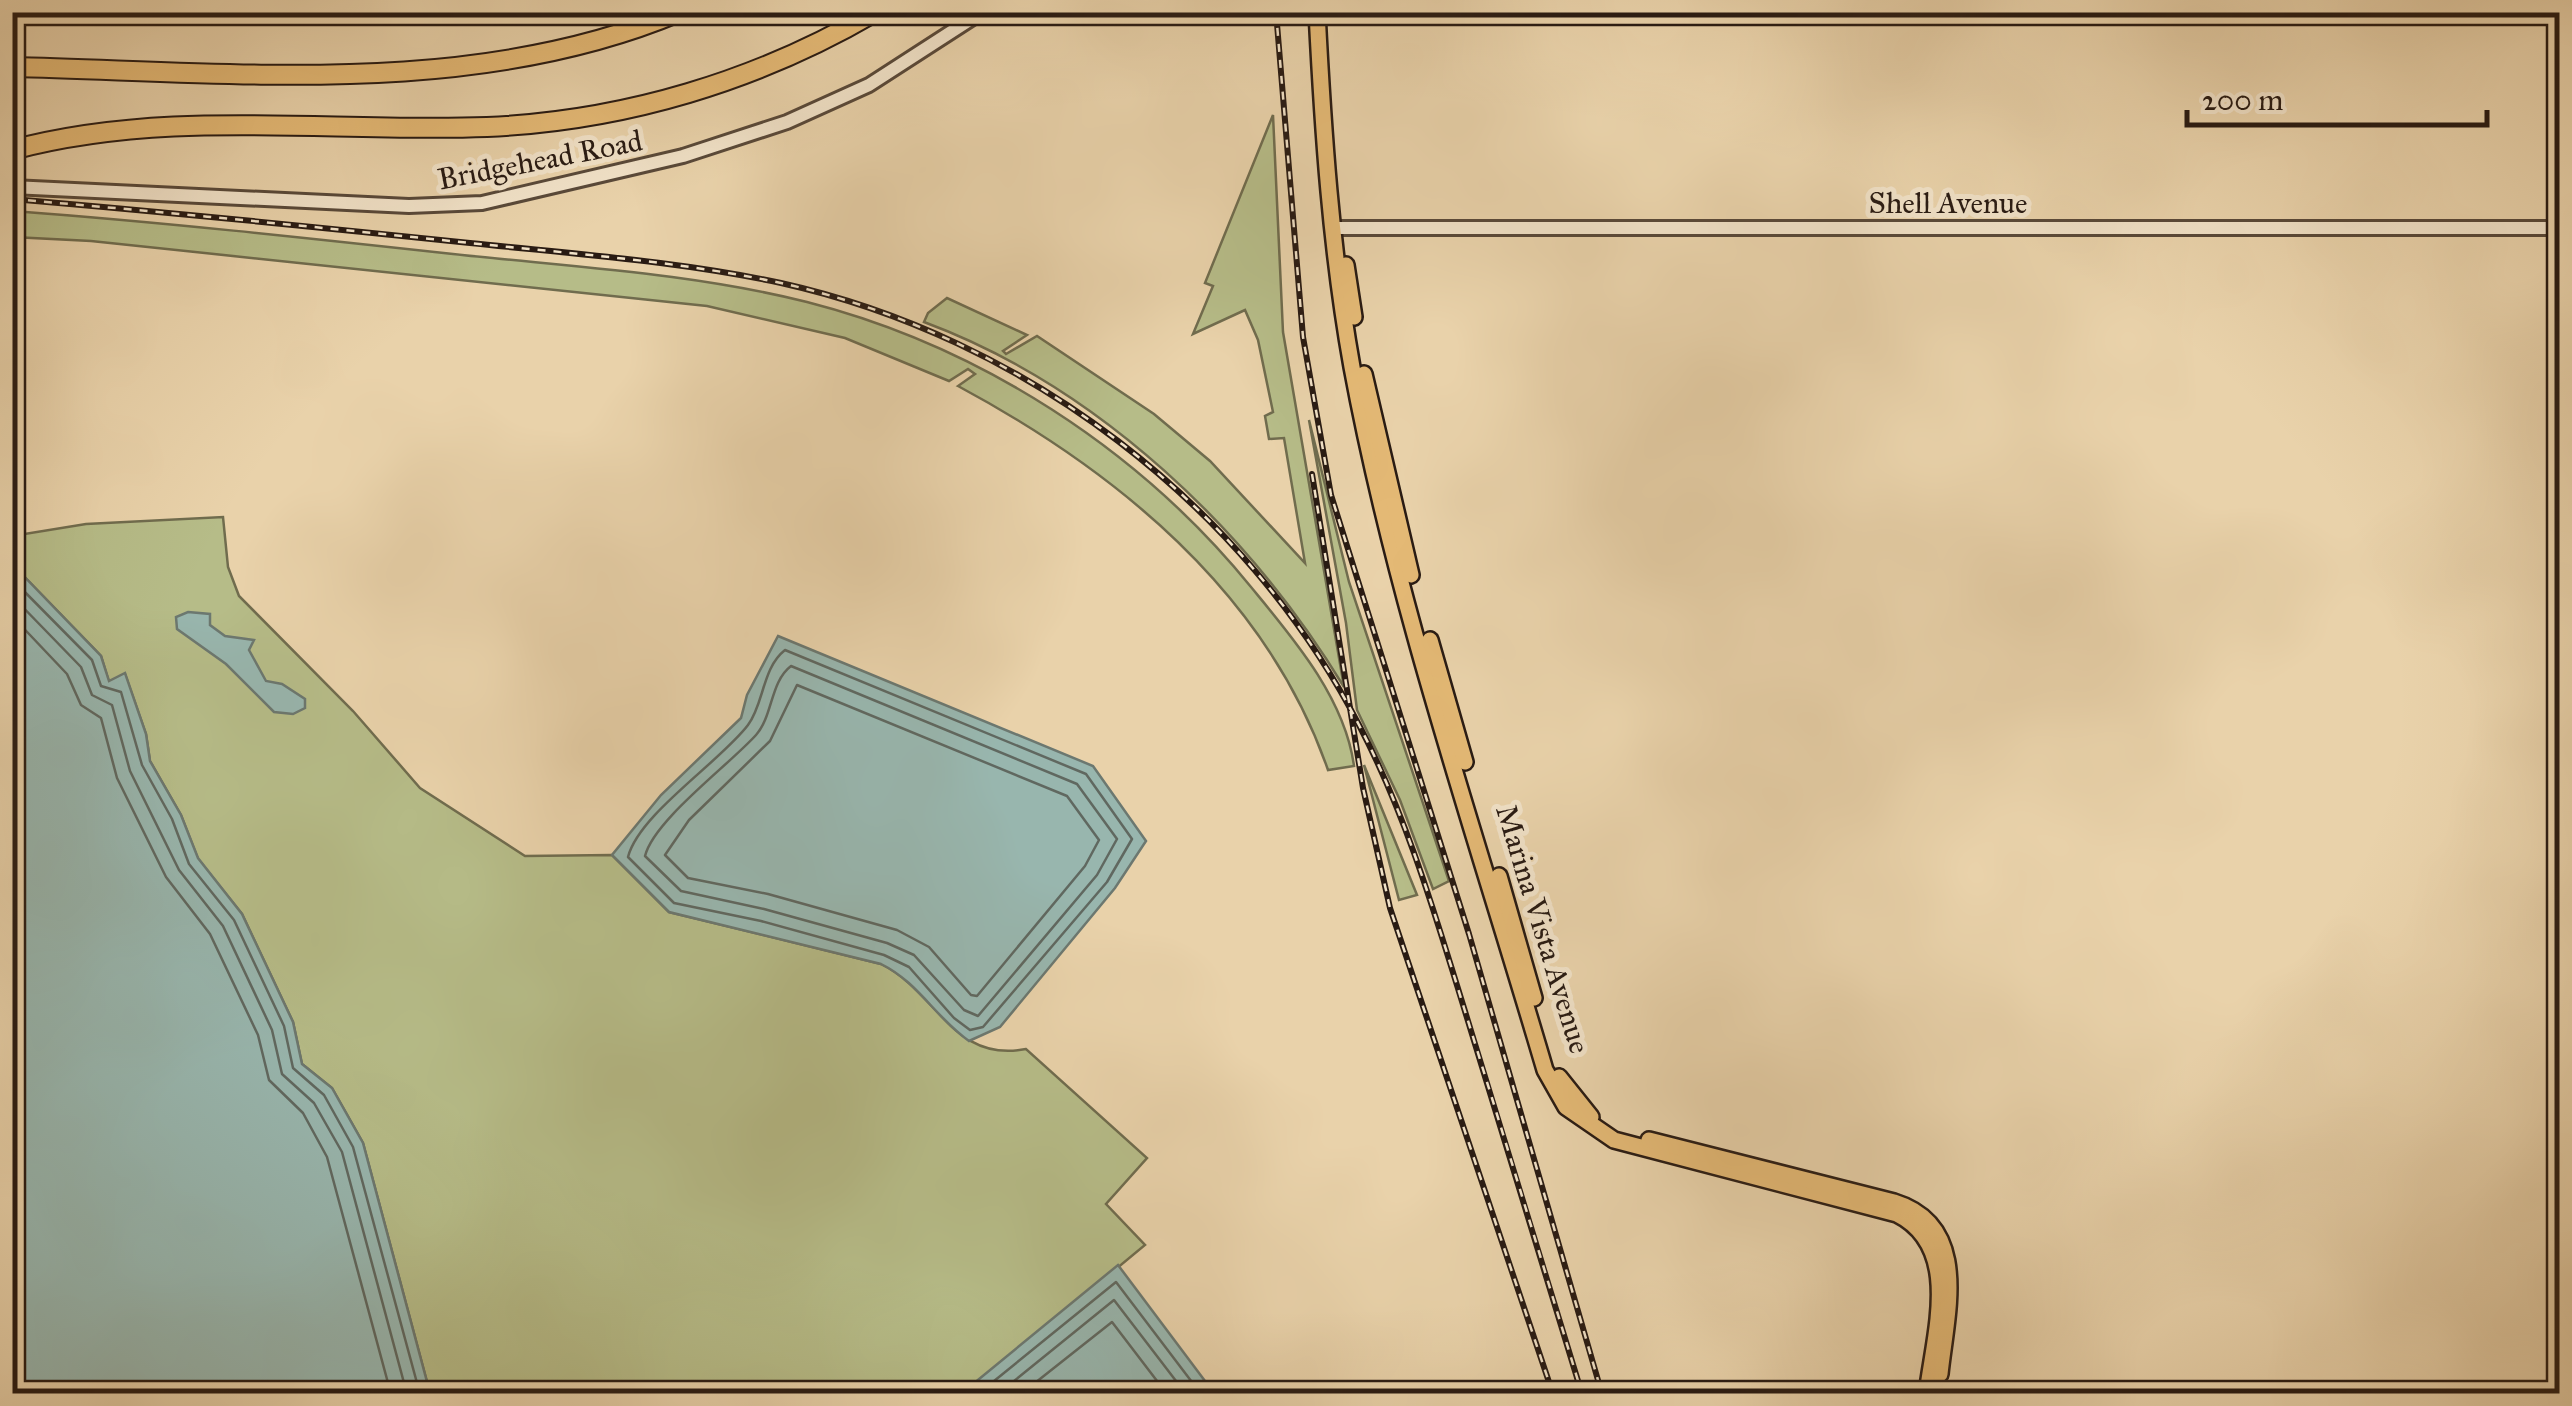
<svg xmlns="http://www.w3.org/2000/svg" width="2572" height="1406" viewBox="0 0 2572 1406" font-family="'IM FELL Great Primer',serif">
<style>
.green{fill:#b6bc88;stroke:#706c4e;stroke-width:2.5}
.water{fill:#98b6ae;stroke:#6c7870;stroke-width:2.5}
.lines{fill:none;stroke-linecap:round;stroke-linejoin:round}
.shore{stroke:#606860;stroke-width:2.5}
.minor-casing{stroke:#594939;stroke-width:18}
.major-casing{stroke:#291b13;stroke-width:20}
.highway-casing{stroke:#291b13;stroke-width:22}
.minor{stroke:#f1e2c8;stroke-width:12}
.major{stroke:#e4b975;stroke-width:15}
.highway{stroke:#e4b975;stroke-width:18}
.rail-casing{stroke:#291b13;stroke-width:6}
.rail{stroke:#f1e2c8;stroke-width:2.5;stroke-dasharray:8;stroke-linecap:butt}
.labels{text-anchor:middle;stroke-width:10;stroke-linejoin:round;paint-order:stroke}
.street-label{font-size:30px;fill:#291b13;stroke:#f1e2c8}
</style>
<rect width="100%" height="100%" fill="#e9d2aa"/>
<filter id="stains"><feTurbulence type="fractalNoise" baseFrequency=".002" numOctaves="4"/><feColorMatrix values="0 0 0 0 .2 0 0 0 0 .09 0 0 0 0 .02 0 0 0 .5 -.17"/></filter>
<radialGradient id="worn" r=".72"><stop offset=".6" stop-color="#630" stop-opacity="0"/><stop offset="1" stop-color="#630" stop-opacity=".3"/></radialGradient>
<g class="green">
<path d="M 1273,115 L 1283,332 L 1344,687 C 1249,531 1099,387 924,322 L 928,313 L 947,298 L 1027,335 L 1003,351 L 1006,354 L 1037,336 L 1154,414 L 1210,461 L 1305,563 L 1284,438 L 1269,439 L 1265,416 L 1273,412 L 1258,340 L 1245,310 L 1193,334 L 1213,286 L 1205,283 Z"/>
<path d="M 13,211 C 160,222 307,238 453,254 C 572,267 691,273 807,302 C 979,346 1139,449 1251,587 C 1293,638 1345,698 1354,766 L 1328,770 C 1267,594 1118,472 958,386 L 975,374 L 968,369 L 949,381 L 845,338 L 707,306 L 91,241 L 13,237 Z"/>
<polygon points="1309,420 1349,582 1449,881 1433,889 1400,800 1357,710 1346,623"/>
<path d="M 223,517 L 228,567 L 239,596 L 353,711 L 420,788 L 525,856 L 612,855 L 669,912 L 881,964 C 938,992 952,1063 1026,1049 L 1147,1158 L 1106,1204 L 1145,1245 L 966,1393 L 430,1393 L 363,1143 L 332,1088 L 302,1064 L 293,1022 L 242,914 L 198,859 L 181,815 L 150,761 L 146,734 L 125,674 L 109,682 L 101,656 L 13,565 L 12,536 L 86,524 Z"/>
<polygon points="1364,765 1417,895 1399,900"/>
</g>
<g class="water">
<polygon points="13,565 101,656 109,681 125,673 146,734 150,761 181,815 198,858 242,914 293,1022 302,1064 332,1088 363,1143 430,1393 13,1393"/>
<polygon points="188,612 210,614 210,625 225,636 254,640 249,650 266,681 282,684 305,699 305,708 293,714 274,712 226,664 177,629 176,617"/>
<path d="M 778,636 L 1093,766 L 1146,841 L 1115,888 L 1000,1027 L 969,1041 C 935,1017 918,982 881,964 L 669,912 L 612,855 L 661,795 L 741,718 L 747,695 Z"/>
<polygon points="1118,1265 1214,1393 962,1393"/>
</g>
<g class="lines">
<g class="shore">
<polyline points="12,579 92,660 101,686 121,692 142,765 172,819 189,864 234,920 284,1026 293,1068 324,1095 353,1147 420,1394"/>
<polyline points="12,596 81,667 92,695 112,705 130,771 179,870 223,926 272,1030 282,1074 314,1103 342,1152 407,1394"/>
<polyline points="12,616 67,674 81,705 101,718 117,778 166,877 210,934 258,1035 269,1080 303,1113 327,1157 391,1394"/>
<path d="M 785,650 L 1086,774 L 1132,839 L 1107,882 L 983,1027 L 970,1030 L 954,1018 L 909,967 L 884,955 L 761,921 L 674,903 L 628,857 C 639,814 720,762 748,725 C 764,704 762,668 785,650 Z"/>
<path d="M 791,666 L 1077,784 L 1117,839 L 1097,875 L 978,1016 L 964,1010 L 914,955 L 887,943 L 764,909 L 681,891 L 645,856 C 654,820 729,765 756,735 C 773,716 770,682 791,666 Z"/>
<polygon points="797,685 1067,796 1099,840 1085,866 977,996 971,995 929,947 897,930 768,894 688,878 665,855 689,820 770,741"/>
<polyline points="978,1394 1116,1282 1201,1394"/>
<polyline points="998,1394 1114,1300 1186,1394"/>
<polyline points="1021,1394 1112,1322 1167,1394"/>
</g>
<g class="minor-casing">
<g id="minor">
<polyline points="12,187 409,206 482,203 683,156 787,122 869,85 982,12"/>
<polyline points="1335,228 2560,228"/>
</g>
</g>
<g class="major-casing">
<g id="major">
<path d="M 1317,12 C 1323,131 1331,250 1352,367 C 1396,605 1477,838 1545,1070 L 1566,1107 L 1614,1140 L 1897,1214 C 1963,1247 1934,1334 1927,1394"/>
<polyline points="1346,265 1354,317"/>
<polyline points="1364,374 1411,575"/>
<polyline points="1430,640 1465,762"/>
<polyline points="1499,876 1534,998"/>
<polyline points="1559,1077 1591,1117"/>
<path d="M 1649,1140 L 1894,1202 C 1972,1226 1946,1314 1940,1374"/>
</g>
</g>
<g class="highway-casing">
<g id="highway">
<path d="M 12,67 C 232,72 472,99 679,12"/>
<path d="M 12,150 C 169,108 328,133 487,127 C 624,121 757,81 875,12"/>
</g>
</g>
<use href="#minor" class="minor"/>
<use href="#major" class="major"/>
<use href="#highway" class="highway"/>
<g class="rail-casing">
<g id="rail">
<polyline points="1276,12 1303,337 1331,495 1469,934 1602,1394"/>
<path d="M 12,199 C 165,212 317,227 470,243 C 574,254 678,261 781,283 C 1024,337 1244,503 1359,725 C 1406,815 1434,911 1464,1008 C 1504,1136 1543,1265 1582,1394"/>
<polyline points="1312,474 1363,788 1390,908 1553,1394"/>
</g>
</g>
<use href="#rail" class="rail"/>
</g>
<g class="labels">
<g class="street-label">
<text transform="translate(540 160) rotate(-11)" y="10">Bridgehead Road</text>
<text x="1948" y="213">Shell Avenue</text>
<text transform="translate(1543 929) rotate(73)" y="10">Marina Vista Avenue</text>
</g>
</g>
<rect width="2572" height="1406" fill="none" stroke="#e9d2aa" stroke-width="50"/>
<rect x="15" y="15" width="2542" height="1376" fill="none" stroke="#291b13" stroke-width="5"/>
<rect x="25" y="25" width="2522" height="1356" fill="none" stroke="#291b13" stroke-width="2.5"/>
<path d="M2187 110v15h300v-15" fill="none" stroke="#291b13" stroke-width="5"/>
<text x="2202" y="110" font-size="30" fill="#291b13" stroke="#f1e2c8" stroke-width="8" paint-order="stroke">200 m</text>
<rect width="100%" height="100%" filter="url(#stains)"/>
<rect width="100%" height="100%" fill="url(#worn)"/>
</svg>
